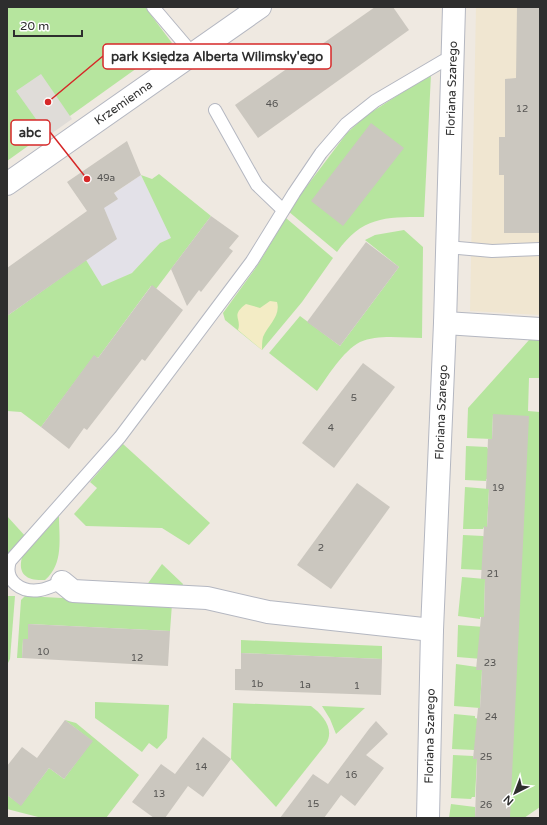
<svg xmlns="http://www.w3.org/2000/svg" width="547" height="825" viewBox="0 0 547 825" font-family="'Varela Round',sans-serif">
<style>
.industrial{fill:#e3e1e8}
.education{fill:#f0e6d1}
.green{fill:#b6e59e}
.sand{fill:#f3ecc5}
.plaza{fill:#dfdcd8}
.building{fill:#cbc7bf}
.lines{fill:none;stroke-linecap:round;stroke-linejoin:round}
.service-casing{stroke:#b4b7c1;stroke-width:14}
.minor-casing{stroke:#b4b7c1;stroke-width:24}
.service{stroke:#fff;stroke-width:12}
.minor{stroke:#fff;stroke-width:22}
.labels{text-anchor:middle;stroke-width:3;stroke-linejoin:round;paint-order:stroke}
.number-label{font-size:10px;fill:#555452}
.street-label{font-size:12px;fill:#2e2e2e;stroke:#fff}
.leader{fill:none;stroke:#d62828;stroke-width:1.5}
.callout-dot{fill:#d62828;stroke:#fff;stroke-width:1.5}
.callout{fill:#fff;stroke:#d62828;stroke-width:1.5}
.callout-label{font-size:13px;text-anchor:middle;font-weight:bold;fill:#2e2e2e}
</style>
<rect width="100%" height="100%" fill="#efe9e1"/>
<polygon class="industrial" points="141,175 172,238 160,243 132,273 102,287 86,260 103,201"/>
<polygon class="education" points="476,7 540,7 540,315 470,311"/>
<g class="green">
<polygon points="7,7 145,7 172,43 7,161"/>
<path d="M 431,74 L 424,217 C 384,217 362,217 337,252 L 288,211 L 347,133 L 367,115 Z"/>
<polygon points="159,174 211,216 156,289 151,286 98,358 94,356 41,427 21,412 7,411 7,316 86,260 102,286 132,273 160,243 171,238 141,175 152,179"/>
<polygon points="286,218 333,258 302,302 262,350 225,320 223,313 257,266"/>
<path d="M 404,230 L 423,247 L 422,338 C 403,338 378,334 360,342 C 342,352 329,375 317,391 L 269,353 L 300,316 L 340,346 L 399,267 L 365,240 L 375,235 Z"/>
<polygon points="529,340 540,340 540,378 529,378 528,411 540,412 540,807 524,818 510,818 493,414 492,439 467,438 468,408"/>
<polygon points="123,444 210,523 189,545 162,528 86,526 74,514 97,488 90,482"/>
<polygon points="466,446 487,447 488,449 491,449 490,479 486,479 486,481 465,480"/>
<polygon points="465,487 489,489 487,527 484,527 483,529 463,529"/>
<polygon points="7,516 26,537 7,557"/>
<path d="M 59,516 C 59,538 64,564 45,580 C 29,581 17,576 22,557 Z"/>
<polygon points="463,535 483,536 487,538 482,570 461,569"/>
<polygon points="162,564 183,584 182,587 146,586"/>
<polygon points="462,577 485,579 484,617 480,617 480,619 458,616"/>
<polygon points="7,596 15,596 10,659 7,665"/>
<polygon points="25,596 172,604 170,631 29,624 28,639 23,639 22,658 17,658 21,600"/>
<polygon points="458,625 484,627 482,659 457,657"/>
<polygon points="241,640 382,646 382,659 241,653"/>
<polygon points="456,664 477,667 482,670 480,708 454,706"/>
<polygon points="95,702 169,705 167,738 157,749 149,743 142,752 95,718"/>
<path d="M 233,703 L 311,706 C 323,715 335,729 326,744 L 276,807 L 231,759 Z"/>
<polygon points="322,706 365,708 336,734 330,719"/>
<polygon points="454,714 475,716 475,718 479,719 478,748 474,748 474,750 452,749"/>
<polygon points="65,720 76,723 139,775 106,818 42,818 7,809 7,795 21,805 49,768 64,779 92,741"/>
<polygon points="453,755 473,756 473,758 477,759 475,797 472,797 471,799 451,798"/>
<polygon points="451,804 475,807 475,818 449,818"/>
</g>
<path class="sand" d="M 270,301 L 277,302 C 281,316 268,325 263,337 C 262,341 262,346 262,350 L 238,330 C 242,318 230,316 246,304 L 260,308 Z"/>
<polygon class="plaza" points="41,74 72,119 48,136 16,91"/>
<g class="building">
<polygon points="375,7 393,7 409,30 258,138 235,105"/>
<polygon points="517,7 540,7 540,233 504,233 504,175 499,175 499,137 505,137 505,79 516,78"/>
<polygon points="371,123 404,148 343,226 311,201"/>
<polygon points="127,141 141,175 114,193 118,199 104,208 117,239 7,316 7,268 87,211 67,182"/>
<polygon points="211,216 239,236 229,248 233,251 201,292 199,290 187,306 171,269"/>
<polygon points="366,242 399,267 340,346 307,322"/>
<polygon points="152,285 183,310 145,361 142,359 87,430 84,428 69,449 41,427 94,355 98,358"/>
<polygon points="363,363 395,387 334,468 302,443"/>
<polygon points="493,414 529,416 510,818 475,818 477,759 473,759 478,708 480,708 482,670 476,670 481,617 484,617 485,579 481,579 484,526 487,527 489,489 486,489 488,439 492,439"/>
<polygon points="357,483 390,507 331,589 297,565"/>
<polygon points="28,624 170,631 168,666 22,658 23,639 28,639"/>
<polygon points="241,653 382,659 381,695 235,690 235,669 241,669"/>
<polygon points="65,720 93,741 64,779 49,768 21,806 7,795 7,766 22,747 37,758"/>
<polygon points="376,721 388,734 366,755 384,768 355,806 341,795 324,818 280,818 313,774 328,784 369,729"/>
<polygon points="203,737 231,759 203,797 188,786 165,818 154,818 132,802 161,764 175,774"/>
</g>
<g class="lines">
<g class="service-casing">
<g id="service">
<polyline points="153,7 193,54"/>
<polyline points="215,110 257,185 283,210"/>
<polyline points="447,247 492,251 540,249"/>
<path d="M 62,582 C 55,585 47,589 40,590 C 22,593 3,581 10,561 L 120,437 L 252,261 L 294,193 L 321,153 L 346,124 L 375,101 L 443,61 L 453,60"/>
</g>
</g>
<g class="minor-casing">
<g id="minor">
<path id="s1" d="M 7,184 L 260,7"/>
<polyline points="445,323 540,329"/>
<polyline points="62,582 73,591 207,598 268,612 432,630"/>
<path id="s2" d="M 428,818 L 432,630 L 445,323 L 454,7"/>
</g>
</g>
<use href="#service" class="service"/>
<use href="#minor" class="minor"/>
</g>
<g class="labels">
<g class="number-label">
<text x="272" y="107">46</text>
<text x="522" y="112">12</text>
<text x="106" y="181">49a</text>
<text x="354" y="401">5</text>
<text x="331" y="431">4</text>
<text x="498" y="491">19</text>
<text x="321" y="551">2</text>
<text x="493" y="577">21</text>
<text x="43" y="655">10</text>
<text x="137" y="661">12</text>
<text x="490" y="666">23</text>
<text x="257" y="687">1b</text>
<text x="305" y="688">1a</text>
<text x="357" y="689">1</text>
<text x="491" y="720">24</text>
<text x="486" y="760">25</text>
<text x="201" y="770">14</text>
<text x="351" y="778">16</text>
<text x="159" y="797">13</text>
<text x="313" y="807">15</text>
<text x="486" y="808">26</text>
</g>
<g class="street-label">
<text dy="4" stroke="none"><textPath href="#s2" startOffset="730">Floriana Szarego</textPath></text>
<text dy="4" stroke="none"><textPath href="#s1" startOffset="142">Krzemienna</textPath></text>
<text dy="4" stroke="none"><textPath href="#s2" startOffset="406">Floriana Szarego</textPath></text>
<text dy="4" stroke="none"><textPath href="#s2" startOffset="82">Floriana Szarego</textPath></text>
</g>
</g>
<path class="leader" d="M48 102L103 56M87 179L50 132"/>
<g class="callout-dot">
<circle cx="48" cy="102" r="4"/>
<circle cx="87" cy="179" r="4"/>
</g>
<g class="callout">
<rect x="103" y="44" width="228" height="25" rx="4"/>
<rect x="11" y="120" width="39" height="25" rx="4"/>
</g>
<g class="callout-label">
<text x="217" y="61">park Księdza Alberta Wilimsky'ego</text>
<text x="30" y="137">abc</text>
</g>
<rect width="547" height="825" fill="none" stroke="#2e2e2e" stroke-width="16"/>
<g transform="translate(515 793) rotate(222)" stroke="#ffffff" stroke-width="3" paint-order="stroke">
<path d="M0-3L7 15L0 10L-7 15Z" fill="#2e2e2e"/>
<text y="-6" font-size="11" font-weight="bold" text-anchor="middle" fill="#2e2e2e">N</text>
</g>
<path d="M14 30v6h68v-6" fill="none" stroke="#2e2e2e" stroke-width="2"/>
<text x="20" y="30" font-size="12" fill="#2e2e2e" stroke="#ffffff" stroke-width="3" paint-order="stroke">20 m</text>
</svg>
